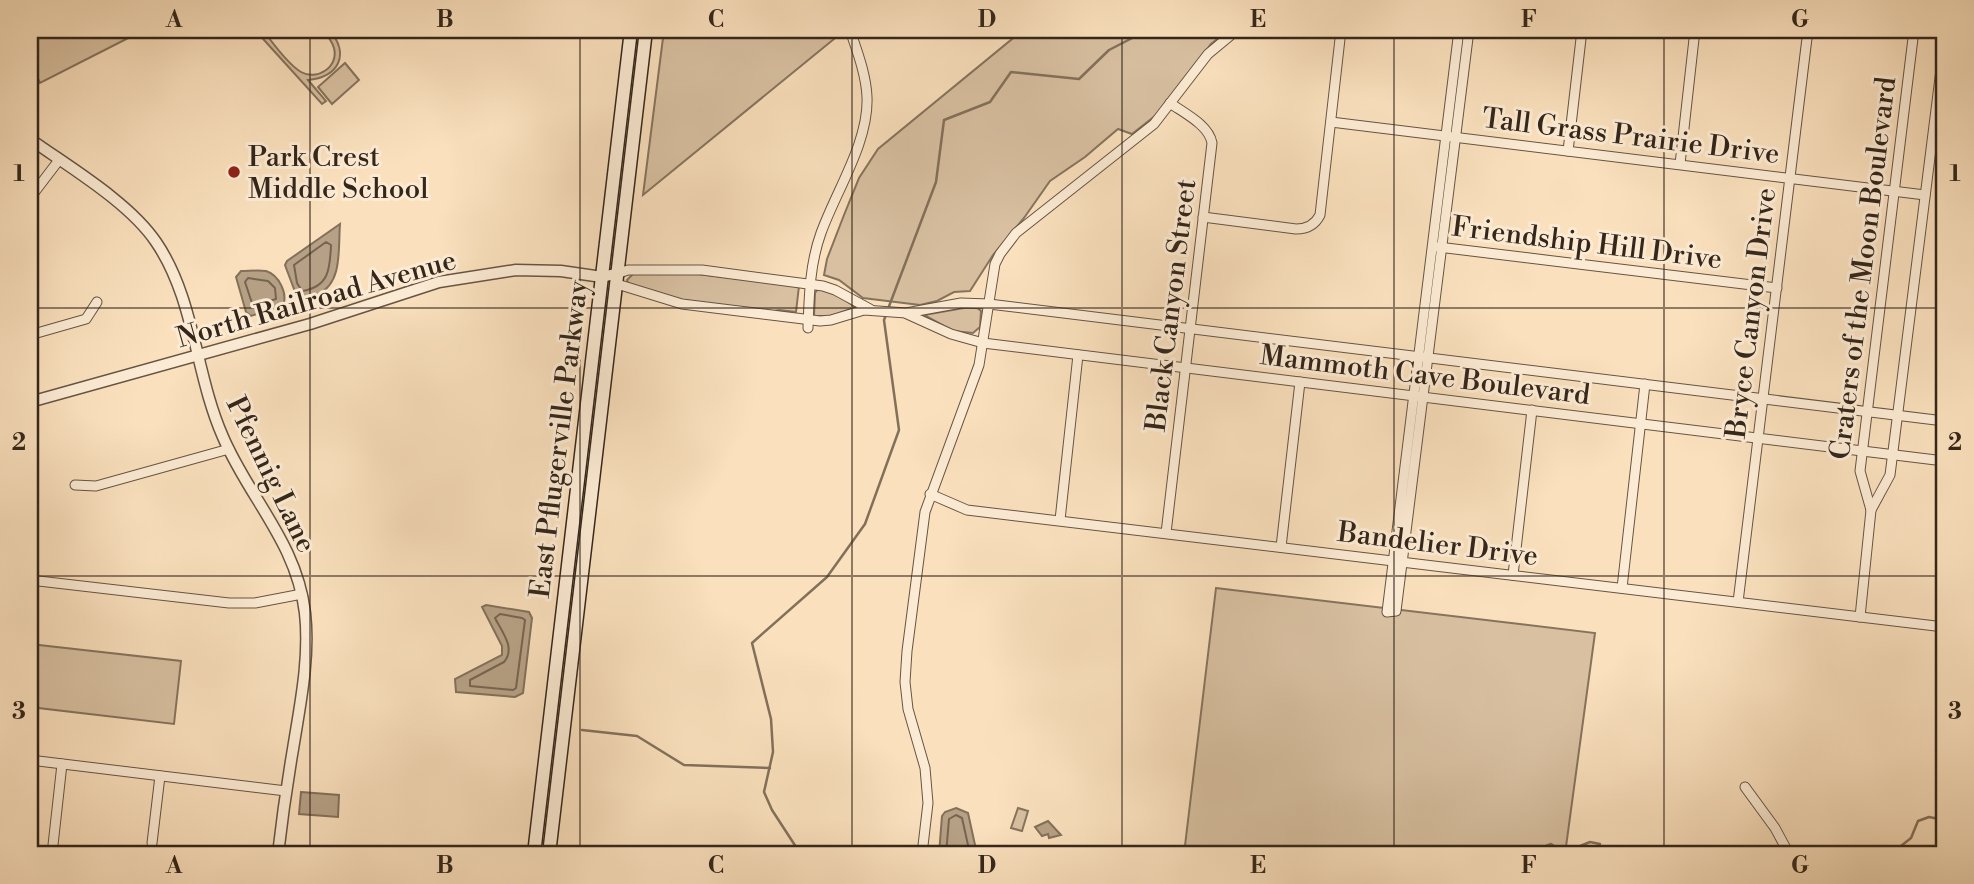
<svg xmlns="http://www.w3.org/2000/svg" width="1974" height="884" viewBox="0 0 1974 884" font-family="'Libre Bodoni',serif">
<style>
.green{fill:#d8c0a1;stroke:#86735e;stroke-width:2}
.water{fill:#b7a186;stroke:#83705b;stroke-width:2}
.lines{fill:none;stroke-linecap:round;stroke-linejoin:round}
.shore{stroke:#766450;stroke-width:2}
.stream{stroke:#83705b;stroke-width:2.5}
.minor-casing{stroke:#665444;stroke-width:11}
.tertiary-casing{stroke:#665444;stroke-width:13}
.secondary-casing{stroke:#34261b;stroke-width:15}
.minor{stroke:#fcebd4;stroke-width:9}
.tertiary{stroke:#fcebd4;stroke-width:10}
.secondary{stroke:#fcebd4;stroke-width:12}
.grid{fill:none;stroke:#34261b;stroke-width:2;stroke-opacity:0.55}
.poi-dot{fill:#8f2418;stroke:#fcebd4;stroke-width:2.5}
.labels{text-anchor:middle;stroke-width:6;stroke-linejoin:round;paint-order:stroke}
.street-label{font-size:28px;fill:#34261b;stroke:#fcebd4}
.poi-label{font-size:28px;fill:#34261b;stroke:#fcebd4;text-anchor:start}
.neatline{fill:none;stroke:#34261b;stroke-width:2.5}
.grid-label{font-size:23px;text-anchor:middle;font-weight:bold;fill:#34261b}
</style>
<rect width="100%" height="100%" fill="#fae0bd"/>
<filter id="stains"><feTurbulence type="fractalNoise" baseFrequency=".00286" numOctaves="4"/><feColorMatrix values="0 0 0 0 .2 0 0 0 0 .09 0 0 0 0 .02 0 0 0 .5 -.17"/></filter>
<radialGradient id="worn" r=".72"><stop offset=".6" stop-color="#630" stop-opacity="0"/><stop offset="1" stop-color="#630" stop-opacity=".3"/></radialGradient>
<g class="green">
<polygon points="30,30 144,30 40,83 30,62"/>
<path d="M 255,30 L 263,30 C 271,41 289,65 301,72 C 317,81 339,67 334,48 C 332,41 327,35 322,30 L 329,30 C 351,54 338,78 308,80 L 326,101 L 322,104 Z"/>
<polygon points="664,30 845,30 643,195"/>
<polygon points="1023,30 1229,30 1211,44 1160,112 1132,134 1118,129 1085,157 1050,181 1024,218 993,255 970,291 954,292 937,301 920,305 863,298 839,280 824,275 827,259 844,215 859,178 878,149"/>
<polygon points="345,63 359,80 332,104 318,87"/>
<polygon points="689,273 799,286 796,312 779,310 770,312 676,299 629,285 627,280 633,274"/>
<polygon points="818,289 832,291 855,307 833,316 814,316 815,293"/>
<polygon points="975,306 981,311 980,327 973,333 953,331 924,315"/>
<polygon points="1216,588 1595,633 1565,854 1184,854"/>
<polygon points="30,644 181,661 174,724 30,707"/>
<polygon points="1018,808 1028,811 1022,831 1011,828"/>
</g>
<g class="water">
<path d="M 340,224 C 338,248 343,283 318,294 C 309,297 305,299 297,297 L 285,265 L 287,261 Z"/>
<path d="M 241,271 C 249,271 258,270 266,271 C 279,275 288,294 283,305 L 251,316 L 246,312 L 236,277 Z"/>
<polygon points="486,605 529,612 532,618 523,693 515,697 456,692 455,679 502,655 502,646 482,607"/>
<polygon points="301,792 339,795 338,817 299,814"/>
<polygon points="956,808 968,813 977,854 939,854 942,816 945,812"/>
<polygon points="1048,821 1061,835 1049,838 1048,834 1042,836 1035,827"/>
</g>
<g class="lines">
<g class="shore">
<path d="M 326,242 L 331,245 C 330,269 329,287 302,291 L 297,283 L 294,265 Z"/>
<polygon points="248,278 268,281 275,288 276,299 253,306 245,282"/>
<path d="M 500,614 L 522,618 L 525,620 L 516,688 L 513,690 L 470,686 L 470,680 L 504,662 C 516,648 502,632 495,618 Z"/>
<polyline points="946,854 949,819 956,815 962,818 970,854"/>
</g>
<g class="stream">
<polyline points="888,309 936,182 944,120 990,102 1011,72 1079,79 1109,50 1138,35 1142,30"/>
<polyline points="582,730 637,736 684,765 770,768"/>
<polyline points="797,854 798,850 772,810 764,792 773,752 771,719 752,643 827,577 865,524 899,430 884,320 886,315"/>
<polyline points="1523,854 1523,850 1538,849 1551,844 1560,850 1559,854"/>
<polyline points="1570,854 1568,851 1590,842 1600,844 1595,854"/>
<polyline points="1891,854 1911,838 1918,821 1929,817 1944,820"/>
</g>
<g class="minor-casing">
<g id="minor">
<polyline points="1459,30 1387,612 1396,611 1469,30"/>
<polyline points="1331,122 1925,195"/>
<polyline points="1568,151 1582,30"/>
<polyline points="1680,164 1695,30"/>
<polyline points="30,198 59,160"/>
<path d="M 1203,217 L 1296,229 C 1307,229 1315,225 1320,215 L 1341,30"/>
<polyline points="1438,247 1777,288"/>
<polyline points="619,273 628,270 702,270 823,286 835,290 870,309"/>
<polyline points="617,284 682,304 820,321 831,320 864,310 906,313 961,303 989,304 1944,421"/>
<polyline points="907,314 951,334 983,343 1944,461"/>
<path d="M 808,328 C 809,296 810,263 821,233 C 836,191 869,142 867,97 C 866,74 857,51 850,30"/>
<polyline points="30,335 86,319 97,302"/>
<polyline points="75,485 96,486 229,449"/>
<polyline points="930,494 967,510 1944,627"/>
<polyline points="1871,510 1890,475 1944,46"/>
<polyline points="1060,520 1078,355"/>
<path d="M 1166,533 L 1212,143 C 1209,125 1184,113 1170,103"/>
<polyline points="1281,547 1300,382"/>
<polyline points="1513,575 1532,410"/>
<polyline points="30,580 229,603 255,603 302,594"/>
<polyline points="1622,588 1645,384"/>
<polyline points="1738,602 1808,30"/>
<polyline points="1860,617 1871,510 1860,471 1914,30"/>
<polyline points="30,760 286,791"/>
<polyline points="1745,787 1775,828 1789,854"/>
<polyline points="152,843 160,776"/>
<polyline points="52,854 62,764"/>
<polyline points="922,854 928,803 925,768 908,709 905,682 907,651 925,512 979,365 995,264 1000,254 1016,233 1154,124 1208,54 1237,30"/>
</g>
</g>
<g class="tertiary-casing">
<g id="tertiary">
<path d="M 30,139 C 69,167 129,202 156,242 C 195,299 195,374 223,437 C 249,498 297,543 305,613 C 310,658 300,705 293,749 C 287,784 282,819 278,854"/>
<polyline points="30,402 310,324 439,282 516,270 561,271 602,277 619,273"/>
</g>
</g>
<g class="secondary-casing">
<g id="secondary">
<polyline points="534,854 631,30"/>
<polyline points="549,854 646,30"/>
</g>
</g>
<use href="#minor" class="minor"/>
<use href="#tertiary" class="tertiary"/>
<use href="#secondary" class="secondary"/>
</g>
<path class="grid" d="M 310,30 L 310,854M 580,30 L 580,854M 852,30 L 852,854M 1122,30 L 1122,854M 1394,30 L 1394,854M 1664,30 L 1664,854M 30,308 L 1944,308M 30,576 L 1944,576"/>
<circle class="poi-dot" cx="234" cy="172" r="7"/>
<g class="labels">
<g class="street-label">
<text transform="translate(1631 135) rotate(7)" y="10">Tall Grass Prairie Drive</text>
<text transform="translate(1587 242) rotate(7)" y="10">Friendship Hill Drive</text>
<text transform="translate(1862 268) rotate(-83)" y="10">Craters of the Moon Boulevard</text>
<text transform="translate(316 298) rotate(-16)" y="10">North Railroad Avenue</text>
<text transform="translate(1170 305) rotate(-83)" y="10">Black Canyon Street</text>
<text transform="translate(1750 313) rotate(-83)" y="10">Bryce Canyon Drive</text>
<text transform="translate(1425 374) rotate(7)" y="10">Mammoth Cave Boulevard</text>
<text transform="translate(558 439) rotate(-83)" y="10">East Pflugerville Parkway</text>
<text transform="translate(272 474) rotate(64)" y="10">Pfennig Lane</text>
<text transform="translate(1438 543) rotate(7)" y="10">Bandelier Drive</text>
</g>
<g class="poi-label">
<text x="248" y="166">Park Crest<tspan x="248" dy="32">Middle School</tspan></text>
</g>
</g>
<rect width="1974" height="884" fill="none" stroke="#fae0bd" stroke-width="77"/>
<rect x="38" y="38" width="1898" height="808" class="neatline"/>
<g class="grid-label">
<text x="174" y="27">A</text>
<text x="445" y="27">B</text>
<text x="716" y="27">C</text>
<text x="987" y="27">D</text>
<text x="1258" y="27">E</text>
<text x="1529" y="27">F</text>
<text x="1800" y="27">G</text>
<text x="19" y="181">1</text>
<text x="1955" y="181">1</text>
<text x="19" y="450">2</text>
<text x="1955" y="450">2</text>
<text x="19" y="719">3</text>
<text x="1955" y="719">3</text>
<text x="174" y="873">A</text>
<text x="445" y="873">B</text>
<text x="716" y="873">C</text>
<text x="987" y="873">D</text>
<text x="1258" y="873">E</text>
<text x="1529" y="873">F</text>
<text x="1800" y="873">G</text>
</g>
<rect width="100%" height="100%" filter="url(#stains)"/>
<rect width="100%" height="100%" fill="url(#worn)"/>
</svg>
